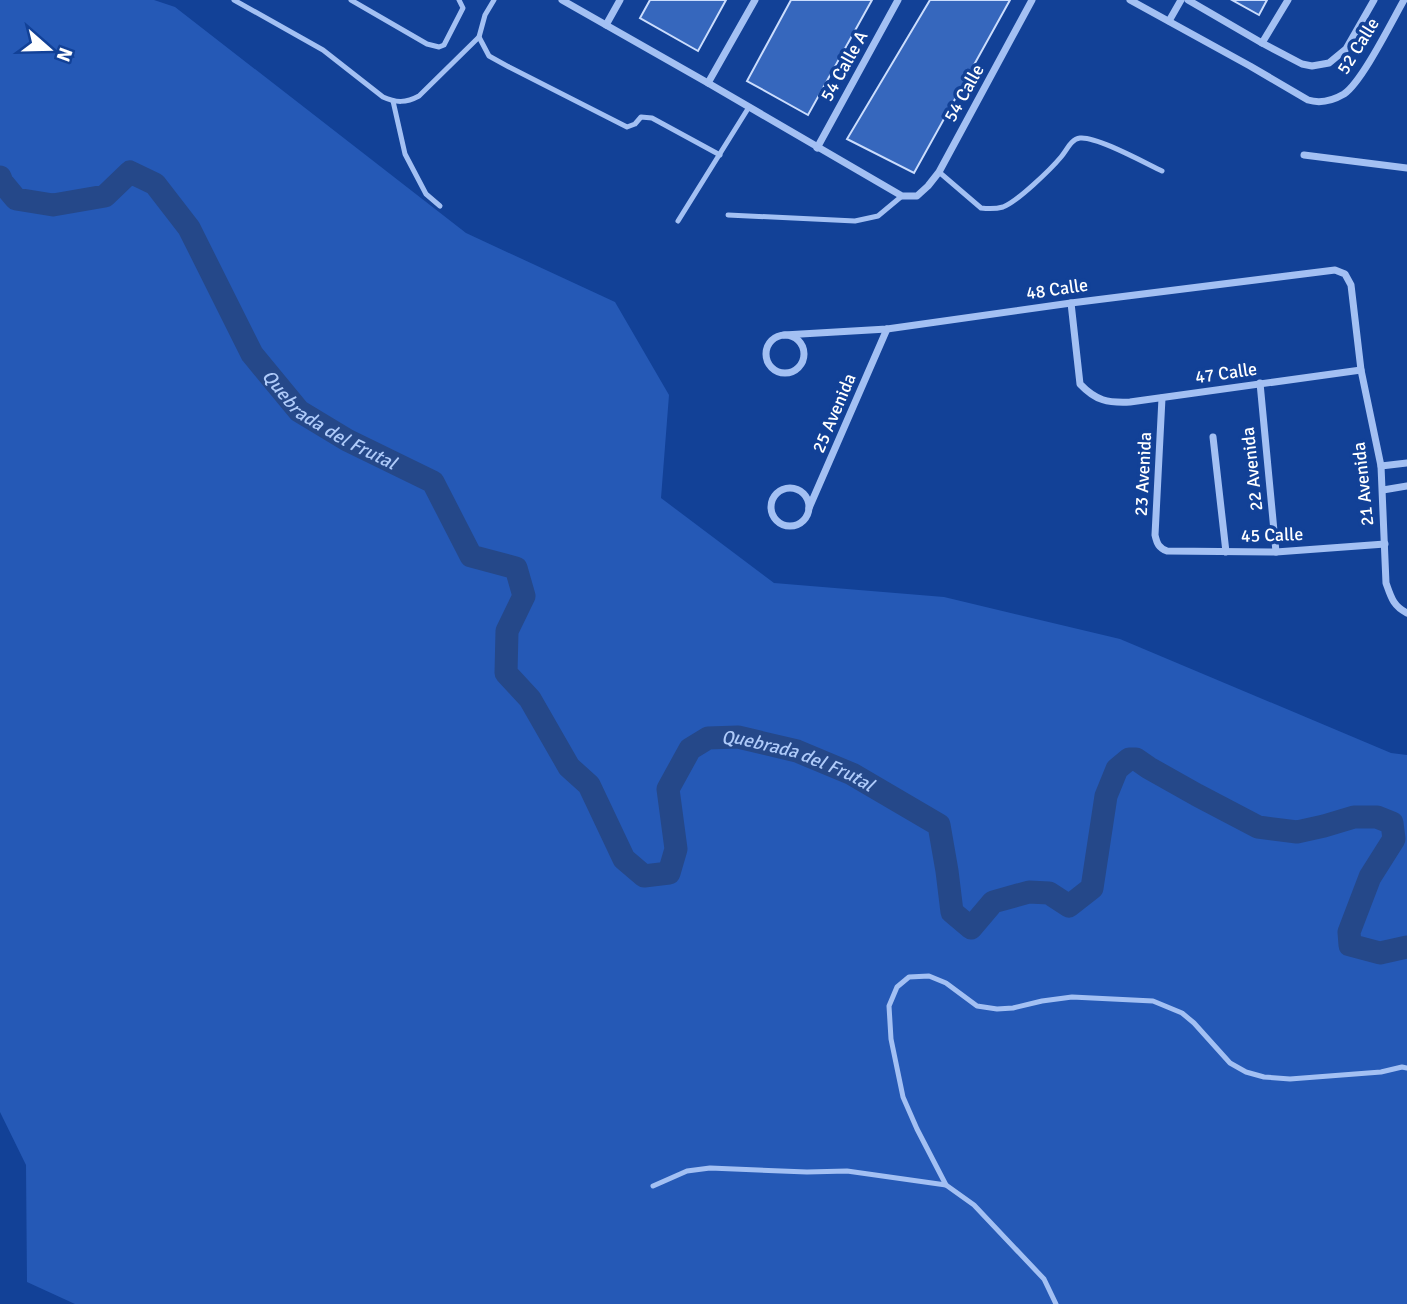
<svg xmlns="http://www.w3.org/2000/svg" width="1407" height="1304" viewBox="0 0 1407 1304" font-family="Signika,sans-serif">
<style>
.green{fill:#2559b6}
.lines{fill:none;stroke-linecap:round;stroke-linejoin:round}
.river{stroke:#254889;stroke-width:23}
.building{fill:#3667bd;stroke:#cbddfd;stroke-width:2}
.lane{stroke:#a3c0f3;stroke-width:5}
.street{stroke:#a3c0f3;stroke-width:7}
.labels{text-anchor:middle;stroke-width:7;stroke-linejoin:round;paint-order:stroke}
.street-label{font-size:18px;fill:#fff;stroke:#124197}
.water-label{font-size:19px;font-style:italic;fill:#afcbfa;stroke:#124197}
</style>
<rect width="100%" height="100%" fill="#124197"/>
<polygon class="green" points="0,0 154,0 175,7 466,233 615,302 669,395 661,498 774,583 944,597 1120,639 1391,753 1407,755 1407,1304 75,1304 27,1282 26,1165 0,1112"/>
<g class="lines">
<path class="river" id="s1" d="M 0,177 L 2,182 L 16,199 L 53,205 L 105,196 L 130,172 L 155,184 L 189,228 L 252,354 L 299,411 L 347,440 L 433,482 L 471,556 L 516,568 L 524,596 L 507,631 L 506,673 L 530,699 L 569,767 L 589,785 L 624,859 L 644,876 L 669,873 L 676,849 L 668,789 L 690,749 L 708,738 L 738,737 L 797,751 L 852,774 L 939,825 L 947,871 L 952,912 L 971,928 L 993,902 L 1029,892 L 1049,893 L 1069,906 L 1092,888 L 1106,796 L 1117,769 L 1129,759 L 1136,759 L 1149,768 L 1197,795 L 1258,827 L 1297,832 L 1324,826 L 1354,817 L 1377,817 L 1392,823 L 1394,839 L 1370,877 L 1349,932 L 1350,945 L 1380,953 L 1407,947"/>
</g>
<g class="building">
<polygon points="650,0 726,0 698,51 640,18"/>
<polygon points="791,0 872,0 808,115 747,81"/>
<polygon points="930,0 1010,0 914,173 847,139"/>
<polygon points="1232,0 1267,0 1259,15"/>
</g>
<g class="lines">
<g class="lane">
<path d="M 234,0 L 323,50 L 383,97 C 396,103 406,103 419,96 L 479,37"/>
<polyline points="351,0 427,44 439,47 444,45 463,8 459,0"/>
<polyline points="494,0 485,15 479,37 489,56 509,67 627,127 635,124 641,117 652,118 720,155"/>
<polyline points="393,101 405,154 426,194 440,206"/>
<path d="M 939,172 L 981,208 C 989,209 996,209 1003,207 C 1017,202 1051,169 1061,157 C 1067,150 1071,139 1080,138 C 1096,136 1145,163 1162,171"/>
<polyline points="728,215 855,221 878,216 902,196"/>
<polyline points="678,221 749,107"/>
<polyline points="946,1185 917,1129 903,1097 891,1039 889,1006 897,987 909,977 929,976 946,983 977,1006 997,1009 1013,1008 1042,1001 1072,997 1153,1001 1182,1013 1194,1023 1230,1063 1246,1072 1264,1077 1290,1079 1381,1072 1402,1067 1407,1068"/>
<polyline points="653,1186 687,1171 710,1168 807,1172 847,1171 946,1185 974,1205 1044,1279 1056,1304"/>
</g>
<g class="street">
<polyline points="562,0 708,83 902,196 917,196 928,186 939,172 1032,0"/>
<path d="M 1130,0 L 1250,66 L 1308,100 C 1321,104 1332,101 1344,94 C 1362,82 1392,21 1404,0"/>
<polyline points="1188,0 1262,43 1302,64 1312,66 1329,63 1346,49 1374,0"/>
<polyline points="1169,21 1181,0"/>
<polyline points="606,25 620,0"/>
<polyline points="1262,43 1288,0"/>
<polyline points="708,83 755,0"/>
<polyline points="817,148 898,0"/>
<polyline points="1304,155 1407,168"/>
<path d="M 1071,303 L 1080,384 C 1096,401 1108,403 1130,402 L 1361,370"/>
<path d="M 784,335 L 887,329 L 1071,303 L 1335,270 L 1345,274 L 1351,285 L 1361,370 L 1381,466 L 1386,583 C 1391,597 1393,606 1407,613"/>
<circle cx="785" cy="354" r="19"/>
<polyline points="1260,383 1276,552"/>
<path d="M 1162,398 L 1155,535 C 1157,544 1159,548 1167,551 L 1276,552 L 1385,544"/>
<polyline points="1213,437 1226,552"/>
<polyline points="1381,466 1407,463"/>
<circle cx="790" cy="507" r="19"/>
<polyline points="1383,490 1407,486"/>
<polyline points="809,508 887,329"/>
</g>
</g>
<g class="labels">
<g class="street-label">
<text transform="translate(1358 46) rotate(-58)" y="6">52 Calle</text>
<text transform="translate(844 66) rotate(-61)" y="6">54 Calle A</text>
<text transform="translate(964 93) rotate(-61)" y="6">54 Calle</text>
<text transform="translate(1057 289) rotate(-8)" y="6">48 Calle</text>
<text transform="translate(1226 373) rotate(-8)" y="6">47 Calle</text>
<text transform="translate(834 413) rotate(-67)" y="6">25 Avenida</text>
<text transform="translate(1252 469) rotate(-96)" y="6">22 Avenida</text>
<text transform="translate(1143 474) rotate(-87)" y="6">23 Avenida</text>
<text transform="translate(1363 484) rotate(-96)" y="6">21 Avenida</text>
<text transform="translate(1272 535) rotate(-2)" y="6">45 Calle</text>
</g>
<g class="water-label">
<text dy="7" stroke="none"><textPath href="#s1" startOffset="480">Quebrada del Frutal</textPath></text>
<text dy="7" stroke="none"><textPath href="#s1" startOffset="1362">Quebrada del Frutal</textPath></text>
</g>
</g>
<g transform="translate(49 49) rotate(110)" stroke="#124197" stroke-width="5" paint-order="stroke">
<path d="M0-5L12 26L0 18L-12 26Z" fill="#ffffff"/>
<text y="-10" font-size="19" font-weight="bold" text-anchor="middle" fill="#ffffff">N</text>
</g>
</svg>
